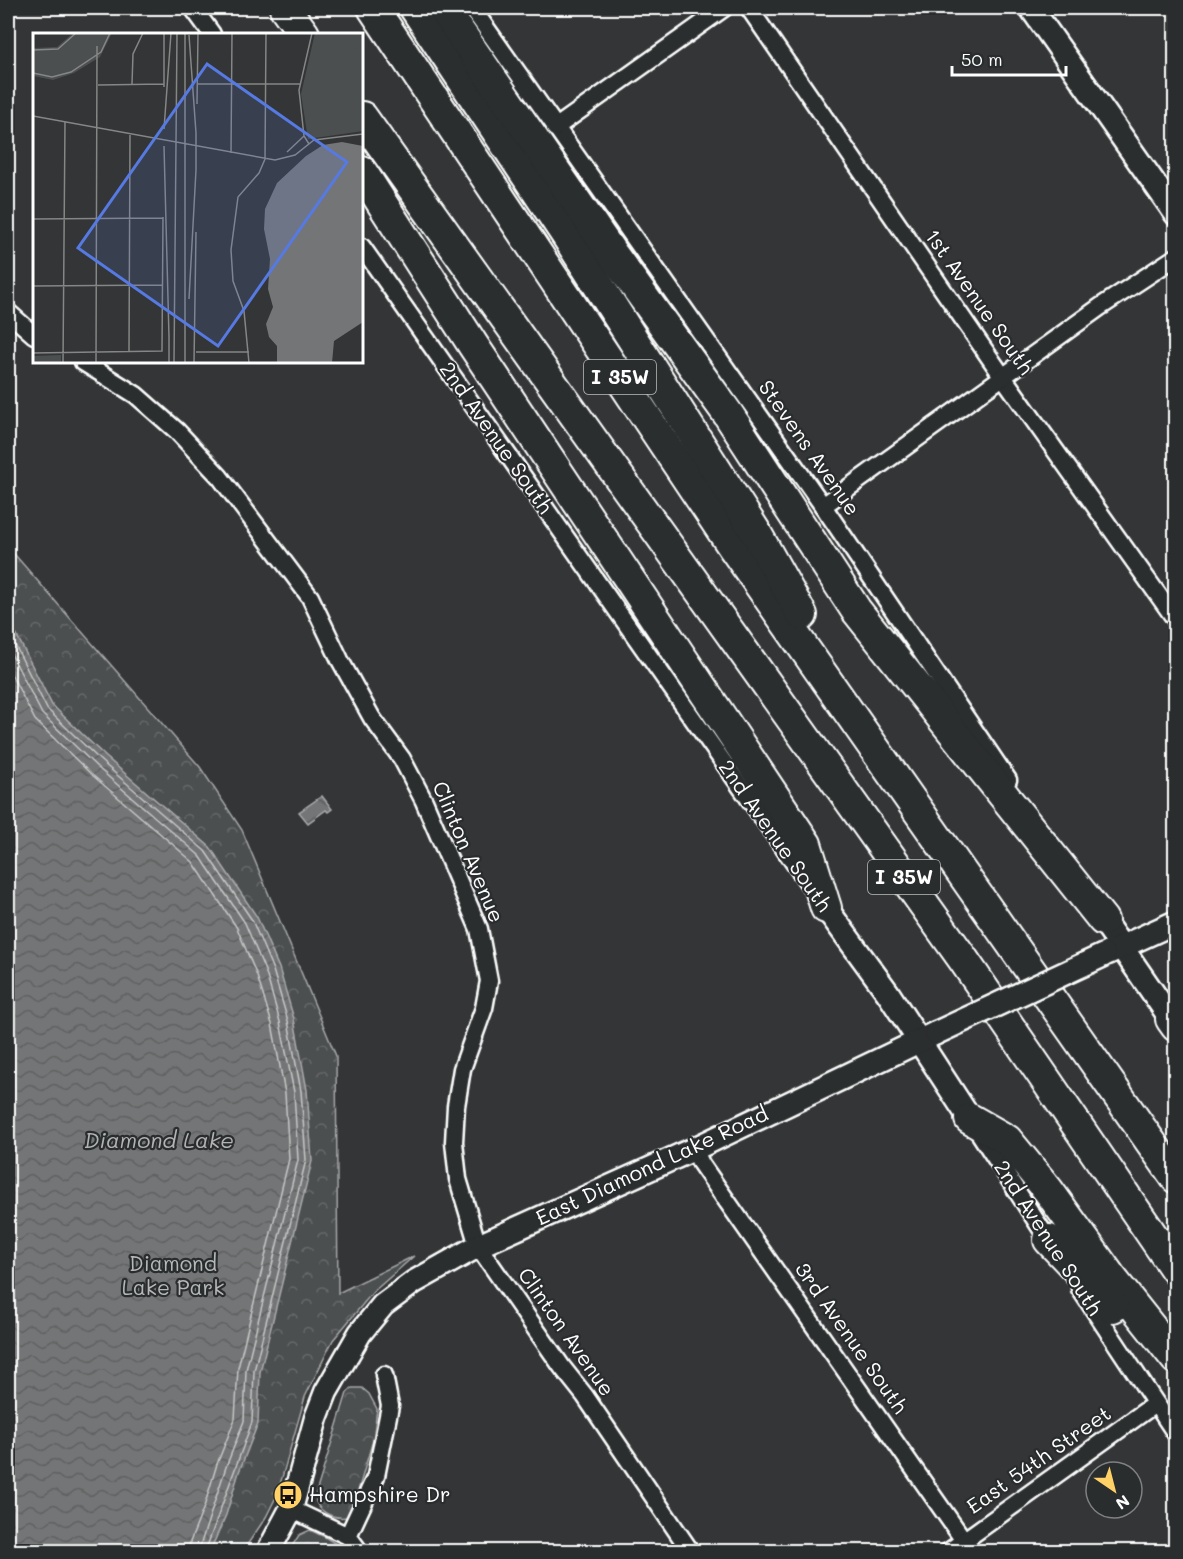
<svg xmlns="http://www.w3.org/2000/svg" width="1183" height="1559" viewBox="0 0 1183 1559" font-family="Mali,sans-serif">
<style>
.park{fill:url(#park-crowns);stroke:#a6a7a8;stroke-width:1.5}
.water{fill:url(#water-waves);stroke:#abacad;stroke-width:1.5}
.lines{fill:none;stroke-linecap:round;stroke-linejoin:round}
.shore{stroke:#c7c8c8;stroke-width:1.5}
.street-casing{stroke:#fff;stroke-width:21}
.secondary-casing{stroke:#fff;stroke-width:27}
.highway-casing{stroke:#fff;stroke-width:34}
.street{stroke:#2a2d2e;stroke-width:16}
.secondary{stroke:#2a2d2e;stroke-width:22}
.highway{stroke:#2a2d2e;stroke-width:30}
.secondary-bridge-casing{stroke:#fff;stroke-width:27;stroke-linecap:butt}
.secondary-bridge{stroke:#2a2d2e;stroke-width:22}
.labels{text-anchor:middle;stroke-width:4.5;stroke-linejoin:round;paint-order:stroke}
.shield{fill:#2a2d2e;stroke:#bfc0c0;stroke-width:1.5}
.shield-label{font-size:20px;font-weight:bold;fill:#fff}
.street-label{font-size:21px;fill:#fff;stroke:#2a2d2e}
.park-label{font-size:21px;fill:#b7b9b9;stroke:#2a2d2e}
.poi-label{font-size:21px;fill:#fff;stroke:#2a2d2e;text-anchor:start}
.water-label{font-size:22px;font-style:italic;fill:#b2b3b4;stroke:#2a2d2e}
.inset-road{fill:none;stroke:#858686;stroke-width:1.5}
.view{fill:#567ae2;fill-opacity:0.15;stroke:#567ae2;stroke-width:3}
.inset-edge{fill:none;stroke:#fff;stroke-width:3}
</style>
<defs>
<pattern id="park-crowns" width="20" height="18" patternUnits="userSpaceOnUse" patternTransform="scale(1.5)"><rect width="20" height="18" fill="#4c4f50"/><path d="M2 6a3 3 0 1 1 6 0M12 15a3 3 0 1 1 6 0" fill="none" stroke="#67696a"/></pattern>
<pattern id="water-waves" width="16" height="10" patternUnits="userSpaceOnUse" patternTransform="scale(1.5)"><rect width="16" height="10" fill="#737576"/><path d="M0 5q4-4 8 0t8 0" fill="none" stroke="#606061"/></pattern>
</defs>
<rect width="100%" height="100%" fill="#333536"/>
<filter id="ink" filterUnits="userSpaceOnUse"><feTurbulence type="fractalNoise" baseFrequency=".0167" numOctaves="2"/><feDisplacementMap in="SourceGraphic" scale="12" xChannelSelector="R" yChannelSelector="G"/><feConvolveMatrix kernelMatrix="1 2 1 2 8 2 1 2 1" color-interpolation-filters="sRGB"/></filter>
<g filter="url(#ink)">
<g class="park">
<polygon points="8,547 200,767 242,830 336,1056 338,1293 414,1256 373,1292 333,1340 305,1397 277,1495 266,1517 243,1551 8,1551"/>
<path d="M 352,1388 L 362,1388 L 369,1394 L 377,1409 L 373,1440 L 353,1508 L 347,1517 C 333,1519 316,1512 315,1496 L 347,1393 Z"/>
<polygon points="310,1530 325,1537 347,1551 289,1551 299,1535"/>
</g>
<g class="water">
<polygon points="8,618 52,705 106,757 210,847 257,917 279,968 294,1019 307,1090 312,1161 260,1372 258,1423 239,1472 226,1515 210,1551 8,1551"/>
<polygon points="322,796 332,809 328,812 326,810 308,823 299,812"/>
</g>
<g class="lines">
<g class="shore">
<polyline points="8,631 47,709 102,762 205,851 252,920 273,970 288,1021 301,1091 306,1160 254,1371 252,1422 205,1552"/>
<polyline points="8,648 42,714 97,767 200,856 245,923 266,973 280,1022 294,1092 298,1160 246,1370 244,1421 226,1467 198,1552"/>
<polyline points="8,668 35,720 91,774 193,862 237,928 257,976 272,1024 285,1093 289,1159 238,1368 235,1419 217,1464 204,1507 190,1542 189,1552"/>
</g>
<g class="street-casing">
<g id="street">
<polyline points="193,8 212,34"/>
<polyline points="472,8 823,506 1008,780"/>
<polyline points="749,8 1003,377 1176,620"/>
<polyline points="555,128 724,8"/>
<polyline points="362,247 811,887"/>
<polyline points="8,312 34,335"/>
<polyline points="83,362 136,395 177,431 220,477 310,597 340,660 372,718 402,759 424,801 479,929 489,981 484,1008 462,1069 456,1106 454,1142 458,1179 478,1246 562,1367 585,1396 691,1552"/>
<polyline points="823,506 1100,307 1176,257"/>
<polyline points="976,1128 1053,1247"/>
<polyline points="694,1149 701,1164 972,1552"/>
<polyline points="1080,1289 1176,1434"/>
<polyline points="291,1509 348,1536 360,1552"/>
<polyline points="348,1536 376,1476 390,1406 384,1375"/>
<polyline points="948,1552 1155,1404"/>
</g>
</g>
<g class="secondary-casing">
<g id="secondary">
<polyline points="1031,8 1176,214"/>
<polyline points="826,908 888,993 970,1119"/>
<polyline points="1103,920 1171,1019"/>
<polyline points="1108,953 1176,922"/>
<polyline points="268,1552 291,1509 316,1418 326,1392 360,1333 383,1305 414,1282 478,1246 694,1149 936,1033"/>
</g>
</g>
<g class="highway-casing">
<g id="highway">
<polyline points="285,8 304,34"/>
<polyline points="373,8 733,547 1176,1178"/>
<polyline points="415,8 567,236 755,531 802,615"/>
<polyline points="443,8 613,255 728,414 856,610 1103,920"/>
<polyline points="362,117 963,959 1176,1270"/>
<polyline points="362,172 473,345 806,844 826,908"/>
<polyline points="1171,1019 1176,1026"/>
<polyline points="970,1119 1007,1140 1048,1190 1110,1276 1176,1359"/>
<polyline points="1049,1240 1113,1307"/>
</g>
</g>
<use href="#street" class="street"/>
<use href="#secondary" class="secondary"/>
<use href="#highway" class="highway"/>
<g class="secondary-bridge-casing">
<polyline id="secondary-bridge" points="936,1033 1104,955"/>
</g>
<use href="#secondary-bridge" class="secondary-bridge"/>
</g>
</g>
<defs>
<g id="bus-disc" transform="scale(1.5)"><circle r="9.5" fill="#ffd166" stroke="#2a2d2e"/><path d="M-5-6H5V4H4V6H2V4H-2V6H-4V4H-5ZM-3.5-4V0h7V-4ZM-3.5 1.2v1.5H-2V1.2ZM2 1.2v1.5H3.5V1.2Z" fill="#111"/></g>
</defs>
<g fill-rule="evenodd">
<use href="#bus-disc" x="288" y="1495"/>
</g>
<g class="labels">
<g class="shield">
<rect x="584" y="360" width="72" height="34" rx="4.5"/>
<rect x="868" y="860" width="72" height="34" rx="4.5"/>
</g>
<g class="shield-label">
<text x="620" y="384">I 35W</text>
<text x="904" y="884">I 35W</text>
</g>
<g class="street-label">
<text transform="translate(979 302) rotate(55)" y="7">1st Avenue South</text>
<text transform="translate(496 438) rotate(55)" y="7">2nd Avenue South</text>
<text transform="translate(809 448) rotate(55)" y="7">Stevens Avenue</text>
<text transform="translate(775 836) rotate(55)" y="7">2nd Avenue South</text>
<text transform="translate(468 852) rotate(67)" y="7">Clinton Avenue</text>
<text transform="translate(652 1166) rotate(-25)" y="7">East Diamond Lake Road</text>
<text transform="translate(1048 1238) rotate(57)" y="7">2nd Avenue South</text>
<text transform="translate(566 1332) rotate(55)" y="7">Clinton Avenue</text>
<text transform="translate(851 1338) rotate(55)" y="7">3rd Avenue South</text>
<text transform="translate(1039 1460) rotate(-35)" y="7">East 54th Street</text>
</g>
<g class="park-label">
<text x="173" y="1271">Diamond<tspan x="173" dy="24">Lake Park</tspan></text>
</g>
<g class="poi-label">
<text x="309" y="1502">Hampshire Dr</text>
</g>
<g class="water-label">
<text x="159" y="1148">Diamond Lake</text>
</g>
</g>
<g transform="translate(33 33)">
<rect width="330" height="330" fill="#333536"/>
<path d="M 40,0 L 79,0 L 67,24 L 41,40 L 20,47 L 0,43 L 0,15 L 24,14 ZM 282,0 L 330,0 L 330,98 L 275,106 L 268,61 ZM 28,322 L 28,330 L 0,330 L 0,323 Z" fill="#4c4f50"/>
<path d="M 292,0 L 328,0 L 327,15 L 293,19 Z" fill="#4c4f50"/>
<path d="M 309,109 L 330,113 L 330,289 L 301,308 L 299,330 L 244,330 L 244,313 L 236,304 L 233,291 L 240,274 L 235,256 L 237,226 L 231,196 L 232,176 L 244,150 L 273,123 L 290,112 Z" fill="#737576"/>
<path class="inset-road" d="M 131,0 L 131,54M 156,2 L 163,100M 0,17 L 25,16 L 43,0M 0,40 L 19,44 L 38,39 L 68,19 L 77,0M 99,51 L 100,21 L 110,0M 165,51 L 267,51M 65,52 L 131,51M 164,71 L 165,0M 0,83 L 242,127 L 262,122 L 281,107 L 330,101M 131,96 L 138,0M 276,111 L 271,103 L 266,57 L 279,0M 131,113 L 136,304M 254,119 L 271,103M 198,120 L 199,0M 163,137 L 163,100M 0,186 L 130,185M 0,253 L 130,252M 156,266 L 163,137M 96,319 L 97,102M 163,319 L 216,319M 0,320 L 129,318 L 130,184M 30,330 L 32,89M 63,330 L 64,13M 136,330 L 136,302M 141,330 L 144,0M 152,330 L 152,0M 161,330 L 163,199M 216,330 L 211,278 L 200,248 L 198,217 L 205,164 L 226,140 L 232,126 L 233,0"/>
<path class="view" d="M 174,31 L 314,129 L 185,313 L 45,215 Z"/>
<rect width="330" height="330" class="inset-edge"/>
</g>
<rect width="1183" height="1559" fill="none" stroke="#2a2d2e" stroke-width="30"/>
<rect x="15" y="15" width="1153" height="1529" fill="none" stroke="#fff" stroke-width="2" filter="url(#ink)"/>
<g transform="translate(1114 1490) rotate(145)"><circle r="28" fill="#2a2d2e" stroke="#7f8182" stroke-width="1.5"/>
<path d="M0-4.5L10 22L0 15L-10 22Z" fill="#ffd166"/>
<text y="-9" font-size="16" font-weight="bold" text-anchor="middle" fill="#ffffff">N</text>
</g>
<path d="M952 66v9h114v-9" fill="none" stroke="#ffffff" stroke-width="3"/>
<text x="961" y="66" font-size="18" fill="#ffffff" stroke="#2a2d2e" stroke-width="4.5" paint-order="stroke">50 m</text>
</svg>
